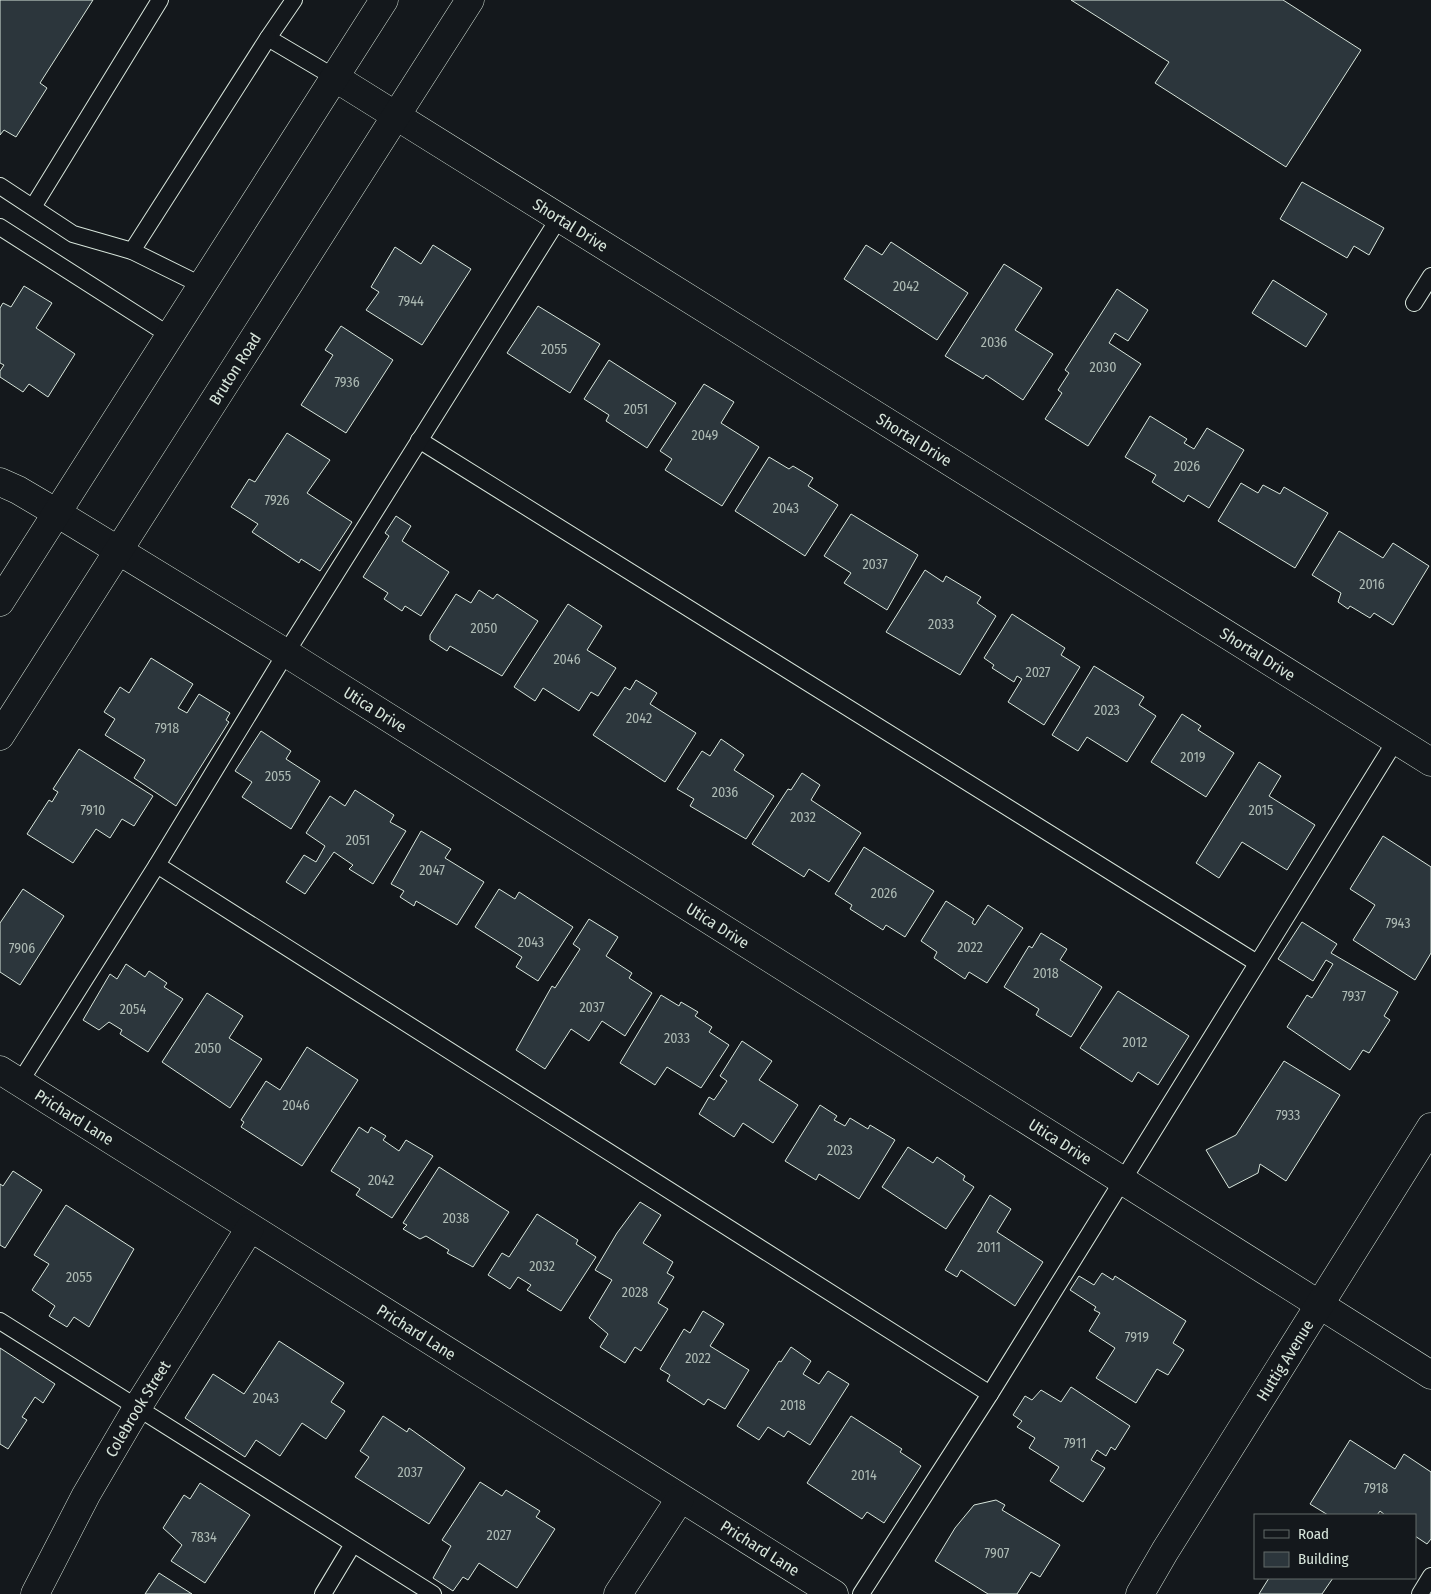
<svg xmlns="http://www.w3.org/2000/svg" width="1431" height="1594" viewBox="0 0 1431 1594" font-family="'Fira Sans Condensed',sans-serif">
<style>
.building{fill:#2c363c;stroke:#d8e6dc}
.lines{fill:none;stroke-linecap:round;stroke-linejoin:round}
.lane-casing{stroke:#d8e6dc;stroke-width:18}
.street-casing{stroke:#d8e6dc;stroke-width:29}
.secondary-casing{stroke:#d8e6dc;stroke-width:29}
.lane{stroke:#14181c;stroke-width:16}
.street{stroke:#14181c;stroke-width:28}
.secondary{stroke:#14181c;stroke-width:28}
.labels{text-anchor:middle;stroke-width:4;stroke-linejoin:round;paint-order:stroke}
.number-label{font-size:14px;fill:#adbab4}
.street-label{font-size:16px;fill:#d8e6dc;stroke:#14181c}
</style>
<rect width="100%" height="100%" fill="#14181c"/>
<g class="building">
<polygon points="0,0 93,0 40,83 47,88 16,137 4,130 0,135"/>
<polygon points="1071,0 1283,0 1361,50 1286,167 1155,83 1169,62"/>
<polygon points="1302,182 1384,228 1369,255 1354,246 1347,258 1280,219"/>
<polygon points="891,242 968,293 937,340 844,279 866,245 882,255"/>
<polygon points="433,245 471,269 422,345 366,310 379,292 371,287 395,247 421,264"/>
<polygon points="1004,264 1042,288 1015,330 1053,354 1023,400 986,375 983,379 945,356"/>
<polygon points="1273,280 1327,314 1306,347 1252,313"/>
<polygon points="24,286 52,303 36,328 75,354 48,397 29,384 23,392 0,377 0,371 4,365 0,363 0,308 3,303 11,307"/>
<polygon points="1117,289 1148,310 1128,341 1115,333 1109,343 1141,364 1088,446 1045,419 1062,393 1058,390 1069,373 1065,370"/>
<polygon points="538,306 600,344 570,393 507,353"/>
<polygon points="341,326 393,360 346,433 301,405 333,355 325,350"/>
<polygon points="609,360 676,403 647,448 606,421 609,415 584,399"/>
<polygon points="704,384 734,402 721,423 759,447 722,506 665,470 672,459 660,451"/>
<polygon points="1150,416 1187,439 1184,443 1194,449 1207,428 1244,450 1209,508 1188,495 1184,502 1152,482 1156,475 1125,457"/>
<polygon points="287,433 330,460 307,493 352,522 320,571 301,559 299,563 252,532 258,524 231,507 249,479 255,482"/>
<polygon points="769,457 789,469 793,466 813,478 808,486 838,505 805,556 735,511"/>
<polygon points="1241,483 1258,493 1263,485 1280,494 1284,487 1328,513 1295,568 1218,521"/>
<polygon points="851,514 918,555 887,610 844,583 851,573 824,556"/>
<polygon points="396,516 411,526 402,541 449,572 421,616 405,606 402,611 384,599 388,593 363,577 389,536 385,533"/>
<polygon points="1339,531 1383,558 1393,543 1429,566 1393,625 1374,613 1370,618 1350,606 1348,609 1338,602 1341,593 1312,575"/>
<polygon points="925,570 943,582 946,576 981,597 977,603 996,616 960,675 886,632"/>
<polygon points="479,590 493,599 497,594 538,621 502,676 450,646 447,651 430,640 430,635 456,594 471,603"/>
<polygon points="568,604 602,626 587,650 616,668 598,696 591,692 579,711 543,688 535,701 514,687"/>
<polygon points="1012,614 1065,648 1061,655 1080,667 1044,725 1008,702 1022,679 1017,676 1014,682 992,668 994,665 984,658"/>
<polygon points="151,658 193,684 178,708 187,713 199,694 230,713 226,720 229,722 176,806 134,778 145,760 105,735 115,719 104,712 120,687 129,693"/>
<polygon points="1094,666 1144,697 1139,705 1156,716 1127,762 1087,737 1078,751 1052,735"/>
<polygon points="636,680 657,693 650,704 696,733 665,782 593,735 625,687 630,690"/>
<polygon points="1182,714 1201,726 1198,730 1234,753 1206,797 1151,762"/>
<polygon points="261,731 291,751 286,759 320,781 291,829 242,797 252,782 235,771"/>
<polygon points="721,739 744,755 734,770 774,796 746,839 690,806 694,799 677,789 702,751 710,756"/>
<polygon points="79,749 153,796 134,826 122,819 110,838 96,829 73,863 27,834 49,800 52,802 58,792 53,789"/>
<polygon points="1259,762 1281,776 1269,796 1315,825 1287,870 1242,842 1219,878 1196,863"/>
<polygon points="802,773 820,785 811,800 861,833 829,882 809,869 804,877 752,844 788,789 791,790"/>
<polygon points="355,790 394,815 390,822 406,831 373,884 349,869 353,865 334,852 305,894 286,882 304,855 316,862 325,846 306,833 330,796 345,806"/>
<polygon points="421,831 451,849 445,858 484,882 457,925 416,901 414,906 400,897 404,891 391,884"/>
<polygon points="1383,836 1431,867 1431,953 1415,980 1353,940 1375,905 1350,889"/>
<polygon points="864,847 934,891 905,937 886,925 883,930 850,909 852,905 835,894"/>
<polygon points="23,889 64,916 20,985 0,972 0,923"/>
<polygon points="499,889 515,899 519,892 573,927 538,981 516,967 522,957 475,927"/>
<polygon points="946,901 974,919 972,923 975,925 988,905 1023,928 987,983 969,972 965,979 934,958 937,952 921,941"/>
<polygon points="589,919 618,937 606,956 632,973 629,978 652,993 625,1036 602,1021 589,1041 571,1029 545,1069 516,1050 552,986 555,988 580,949 573,944"/>
<polygon points="1302,922 1337,944 1331,953 1398,992 1384,1016 1390,1020 1369,1053 1363,1050 1350,1070 1287,1027 1307,995 1312,998 1333,964 1326,960 1313,981 1278,959"/>
<polygon points="1041,933 1067,949 1060,960 1102,987 1071,1037 1036,1015 1039,1009 1004,987 1029,946 1032,948"/>
<polygon points="126,964 145,977 149,971 167,983 164,987 183,999 148,1052 120,1034 122,1030 109,1022 99,1030 83,1020 110,974 117,979"/>
<polygon points="1118,991 1189,1036 1158,1085 1138,1072 1132,1082 1080,1048"/>
<polygon points="207,993 243,1016 229,1038 262,1059 230,1108 162,1062"/>
<polygon points="661,995 679,1006 681,1002 698,1012 695,1016 712,1027 709,1032 729,1045 701,1088 667,1067 655,1085 620,1063"/>
<polygon points="742,1041 772,1061 759,1080 798,1105 773,1143 743,1123 734,1137 699,1114 709,1097 714,1100 727,1081 720,1076"/>
<polygon points="307,1047 358,1080 302,1166 241,1127 244,1122 241,1120 266,1081 280,1090"/>
<polygon points="1284,1061 1340,1095 1286,1181 1260,1164 1258,1173 1229,1188 1206,1150 1236,1135"/>
<polygon points="820,1105 837,1116 834,1120 845,1126 850,1118 868,1129 870,1125 895,1140 859,1199 819,1174 816,1180 785,1161"/>
<polygon points="359,1127 368,1133 371,1127 386,1136 383,1140 399,1151 406,1140 433,1156 392,1218 356,1195 360,1189 331,1171"/>
<polygon points="908,1147 933,1163 937,1157 965,1176 963,1180 974,1187 946,1229 882,1187"/>
<polygon points="439,1167 509,1212 473,1267 447,1253 449,1250 426,1236 420,1239 403,1229 407,1225 403,1223"/>
<polygon points="13,1171 42,1190 5,1248 0,1245 0,1184 3,1186"/>
<polygon points="990,1195 1011,1209 997,1232 1043,1262 1015,1306 961,1270 957,1277 945,1270"/>
<polygon points="640,1202 661,1215 643,1243 673,1262 667,1273 674,1277 658,1303 668,1309 641,1351 635,1347 625,1363 600,1347 608,1334 589,1318 612,1280 595,1270 617,1233"/>
<polygon points="66,1205 134,1249 89,1327 74,1317 67,1327 49,1316 55,1306 32,1290 49,1264 34,1255"/>
<polygon points="537,1214 578,1240 576,1244 596,1257 561,1311 527,1290 531,1285 518,1277 510,1289 488,1275 502,1253 509,1257"/>
<polygon points="1102,1273 1113,1280 1115,1276 1186,1321 1173,1343 1184,1350 1168,1375 1157,1369 1136,1403 1096,1378 1115,1348 1089,1331 1100,1313 1094,1310 1096,1307 1070,1290 1079,1276 1094,1285"/>
<polygon points="703,1311 724,1324 710,1346 749,1370 725,1409 708,1399 704,1405 667,1381 670,1375 660,1369 684,1329 690,1333"/>
<polygon points="279,1341 344,1383 331,1402 345,1411 326,1439 302,1423 280,1456 256,1440 245,1457 185,1418 213,1374 244,1394"/>
<polygon points="791,1347 811,1361 803,1374 819,1384 828,1371 849,1384 810,1445 788,1431 784,1437 768,1427 759,1440 737,1426 779,1361 781,1362"/>
<polygon points="0,1348 55,1384 43,1403 35,1397 22,1417 27,1420 8,1449 0,1444"/>
<polygon points="1071,1387 1130,1426 1115,1450 1111,1447 1106,1456 1097,1450 1091,1460 1105,1468 1083,1502 1050,1481 1059,1467 1029,1448 1035,1438 1017,1427 1022,1421 1013,1415 1025,1396 1032,1400 1041,1390 1061,1402"/>
<polygon points="383,1416 407,1432 409,1428 465,1468 429,1524 355,1477 369,1457 360,1451"/>
<polygon points="851,1416 902,1449 900,1452 921,1466 884,1523 867,1512 862,1519 807,1483"/>
<polygon points="1350,1440 1395,1469 1404,1454 1431,1472 1431,1539 1427,1544 1415,1536 1415,1515 1385,1515 1380,1511 1377,1515 1328,1515 1310,1504"/>
<polygon points="480,1482 502,1496 506,1490 540,1511 536,1517 555,1529 517,1588 479,1563 468,1580 463,1577 453,1591 433,1578 451,1546 442,1540"/>
<polygon points="200,1483 250,1515 205,1583 171,1561 182,1545 163,1528 184,1495 190,1499"/>
<polygon points="996,1500 1005,1505 1002,1510 1060,1545 1040,1577 1031,1572 1017,1594 988,1594 935,1561 955,1528 974,1505"/>
<polygon points="159,1573 192,1594 145,1594"/>
<polygon points="1269,1578 1333,1578 1322,1594 1259,1594"/>
</g>
<g class="lines">
<g class="lane-casing">
<g id="lane">
<polyline points="294,0 268,38 334,77"/>
<polyline points="0,186 73,234 132,251 201,285"/>
<polyline points="33,207 160,0"/>
<polyline points="0,227 169,335"/>
<polyline points="132,251 268,38"/>
<polyline points="1414,303 1431,276"/>
<polyline points="419,440 1257,963"/>
<polyline points="157,865 990,1394"/>
<polyline points="20,1082 157,865 286,653 559,218"/>
<polyline points="0,1321 433,1594"/>
<polyline points="323,1594 353,1544"/>
<polyline points="861,1594 990,1394 1396,740"/>
<polyline points="1420,1594 1431,1576"/>
</g>
</g>
<g class="street-casing">
<g id="street">
<path id="s1" d="M 334,77 L 1431,762"/>
<path id="s2" d="M 0,482 L 18,490 L 57,513 L 286,653 L 1431,1375"/>
<path id="s3" d="M 0,1070 L 834,1594"/>
<path id="s4" d="M 35,1594 L 86,1495 L 137,1408 L 250,1228"/>
<polyline points="618,1594 680,1499"/>
<path id="s5" d="M 1140,1594 L 1165,1551 L 1431,1127"/>
</g>
</g>
<g class="secondary-casing">
<g id="secondary">
<polyline points="0,602 384,0"/>
<path id="s6" d="M 0,736 L 470,0"/>
</g>
</g>
<use href="#lane" class="lane"/>
<use href="#street" class="street"/>
<use href="#secondary" class="secondary"/>
</g>
<g class="labels">
<g class="number-label">
<text x="906" y="291">2042</text>
<text x="411" y="306">7944</text>
<text x="994" y="347">2036</text>
<text x="554" y="354">2055</text>
<text x="1103" y="372">2030</text>
<text x="347" y="387">7936</text>
<text x="636" y="414">2051</text>
<text x="705" y="440">2049</text>
<text x="1187" y="471">2026</text>
<text x="277" y="505">7926</text>
<text x="786" y="513">2043</text>
<text x="875" y="569">2037</text>
<text x="1372" y="589">2016</text>
<text x="941" y="629">2033</text>
<text x="484" y="633">2050</text>
<text x="567" y="664">2046</text>
<text x="1038" y="677">2027</text>
<text x="1107" y="715">2023</text>
<text x="639" y="723">2042</text>
<text x="167" y="733">7918</text>
<text x="1193" y="762">2019</text>
<text x="278" y="781">2055</text>
<text x="725" y="797">2036</text>
<text x="93" y="815">7910</text>
<text x="1261" y="815">2015</text>
<text x="803" y="822">2032</text>
<text x="358" y="845">2051</text>
<text x="432" y="875">2047</text>
<text x="884" y="898">2026</text>
<text x="1398" y="928">7943</text>
<text x="531" y="947">2043</text>
<text x="970" y="952">2022</text>
<text x="22" y="953">7906</text>
<text x="1046" y="978">2018</text>
<text x="1354" y="1001">7937</text>
<text x="592" y="1012">2037</text>
<text x="133" y="1014">2054</text>
<text x="677" y="1043">2033</text>
<text x="1135" y="1047">2012</text>
<text x="208" y="1053">2050</text>
<text x="296" y="1110">2046</text>
<text x="1288" y="1120">7933</text>
<text x="840" y="1155">2023</text>
<text x="381" y="1185">2042</text>
<text x="456" y="1223">2038</text>
<text x="989" y="1252">2011</text>
<text x="542" y="1271">2032</text>
<text x="79" y="1282">2055</text>
<text x="635" y="1297">2028</text>
<text x="1137" y="1342">7919</text>
<text x="698" y="1363">2022</text>
<text x="266" y="1403">2043</text>
<text x="793" y="1410">2018</text>
<text x="1075" y="1448">7911</text>
<text x="410" y="1477">2037</text>
<text x="864" y="1480">2014</text>
<text x="1376" y="1493">7918</text>
<text x="499" y="1540">2027</text>
<text x="204" y="1542">7834</text>
<text x="997" y="1558">7907</text>
</g>
<g class="street-label">
<text dy="6" stroke="none"><textPath href="#s1" startOffset="279">Shortal Drive</textPath></text>
<text dy="6" stroke="none"><textPath href="#s6" startOffset="436">Bruton Road</textPath></text>
<text dy="6" stroke="none"><textPath href="#s1" startOffset="684">Shortal Drive</textPath></text>
<text dy="6" stroke="none"><textPath href="#s1" startOffset="1089">Shortal Drive</textPath></text>
<text dy="6" stroke="none"><textPath href="#s2" startOffset="439">Utica Drive</textPath></text>
<text dy="6" stroke="none"><textPath href="#s2" startOffset="844">Utica Drive</textPath></text>
<text dy="6" stroke="none"><textPath href="#s3" startOffset="88">Prichard Lane</textPath></text>
<text dy="6" stroke="none"><textPath href="#s2" startOffset="1249">Utica Drive</textPath></text>
<text dy="6" stroke="none"><textPath href="#s3" startOffset="492">Prichard Lane</textPath></text>
<text dy="6" stroke="none"><textPath href="#s5" startOffset="275">Huttig Avenue</textPath></text>
<text dy="6" stroke="none"><textPath href="#s4" startOffset="212">Colebrook Street</textPath></text>
<text dy="6" stroke="none"><textPath href="#s3" startOffset="898">Prichard Lane</textPath></text>
</g>
</g>
<rect x="1254" y="1514" width="162" height="65" fill="#14181c" stroke="#626a69"/>
<rect x="1264" y="1530" width="25" height="8" fill="#14181c" stroke="#626a69"/>
<text x="1298" y="1539" font-size="15" fill="#d8e6dc">Road</text>
<rect x="1264" y="1552" width="25" height="15" fill="#2c363c" stroke="#626a69"/>
<text x="1298" y="1564" font-size="15" fill="#d8e6dc">Building</text>
</svg>
